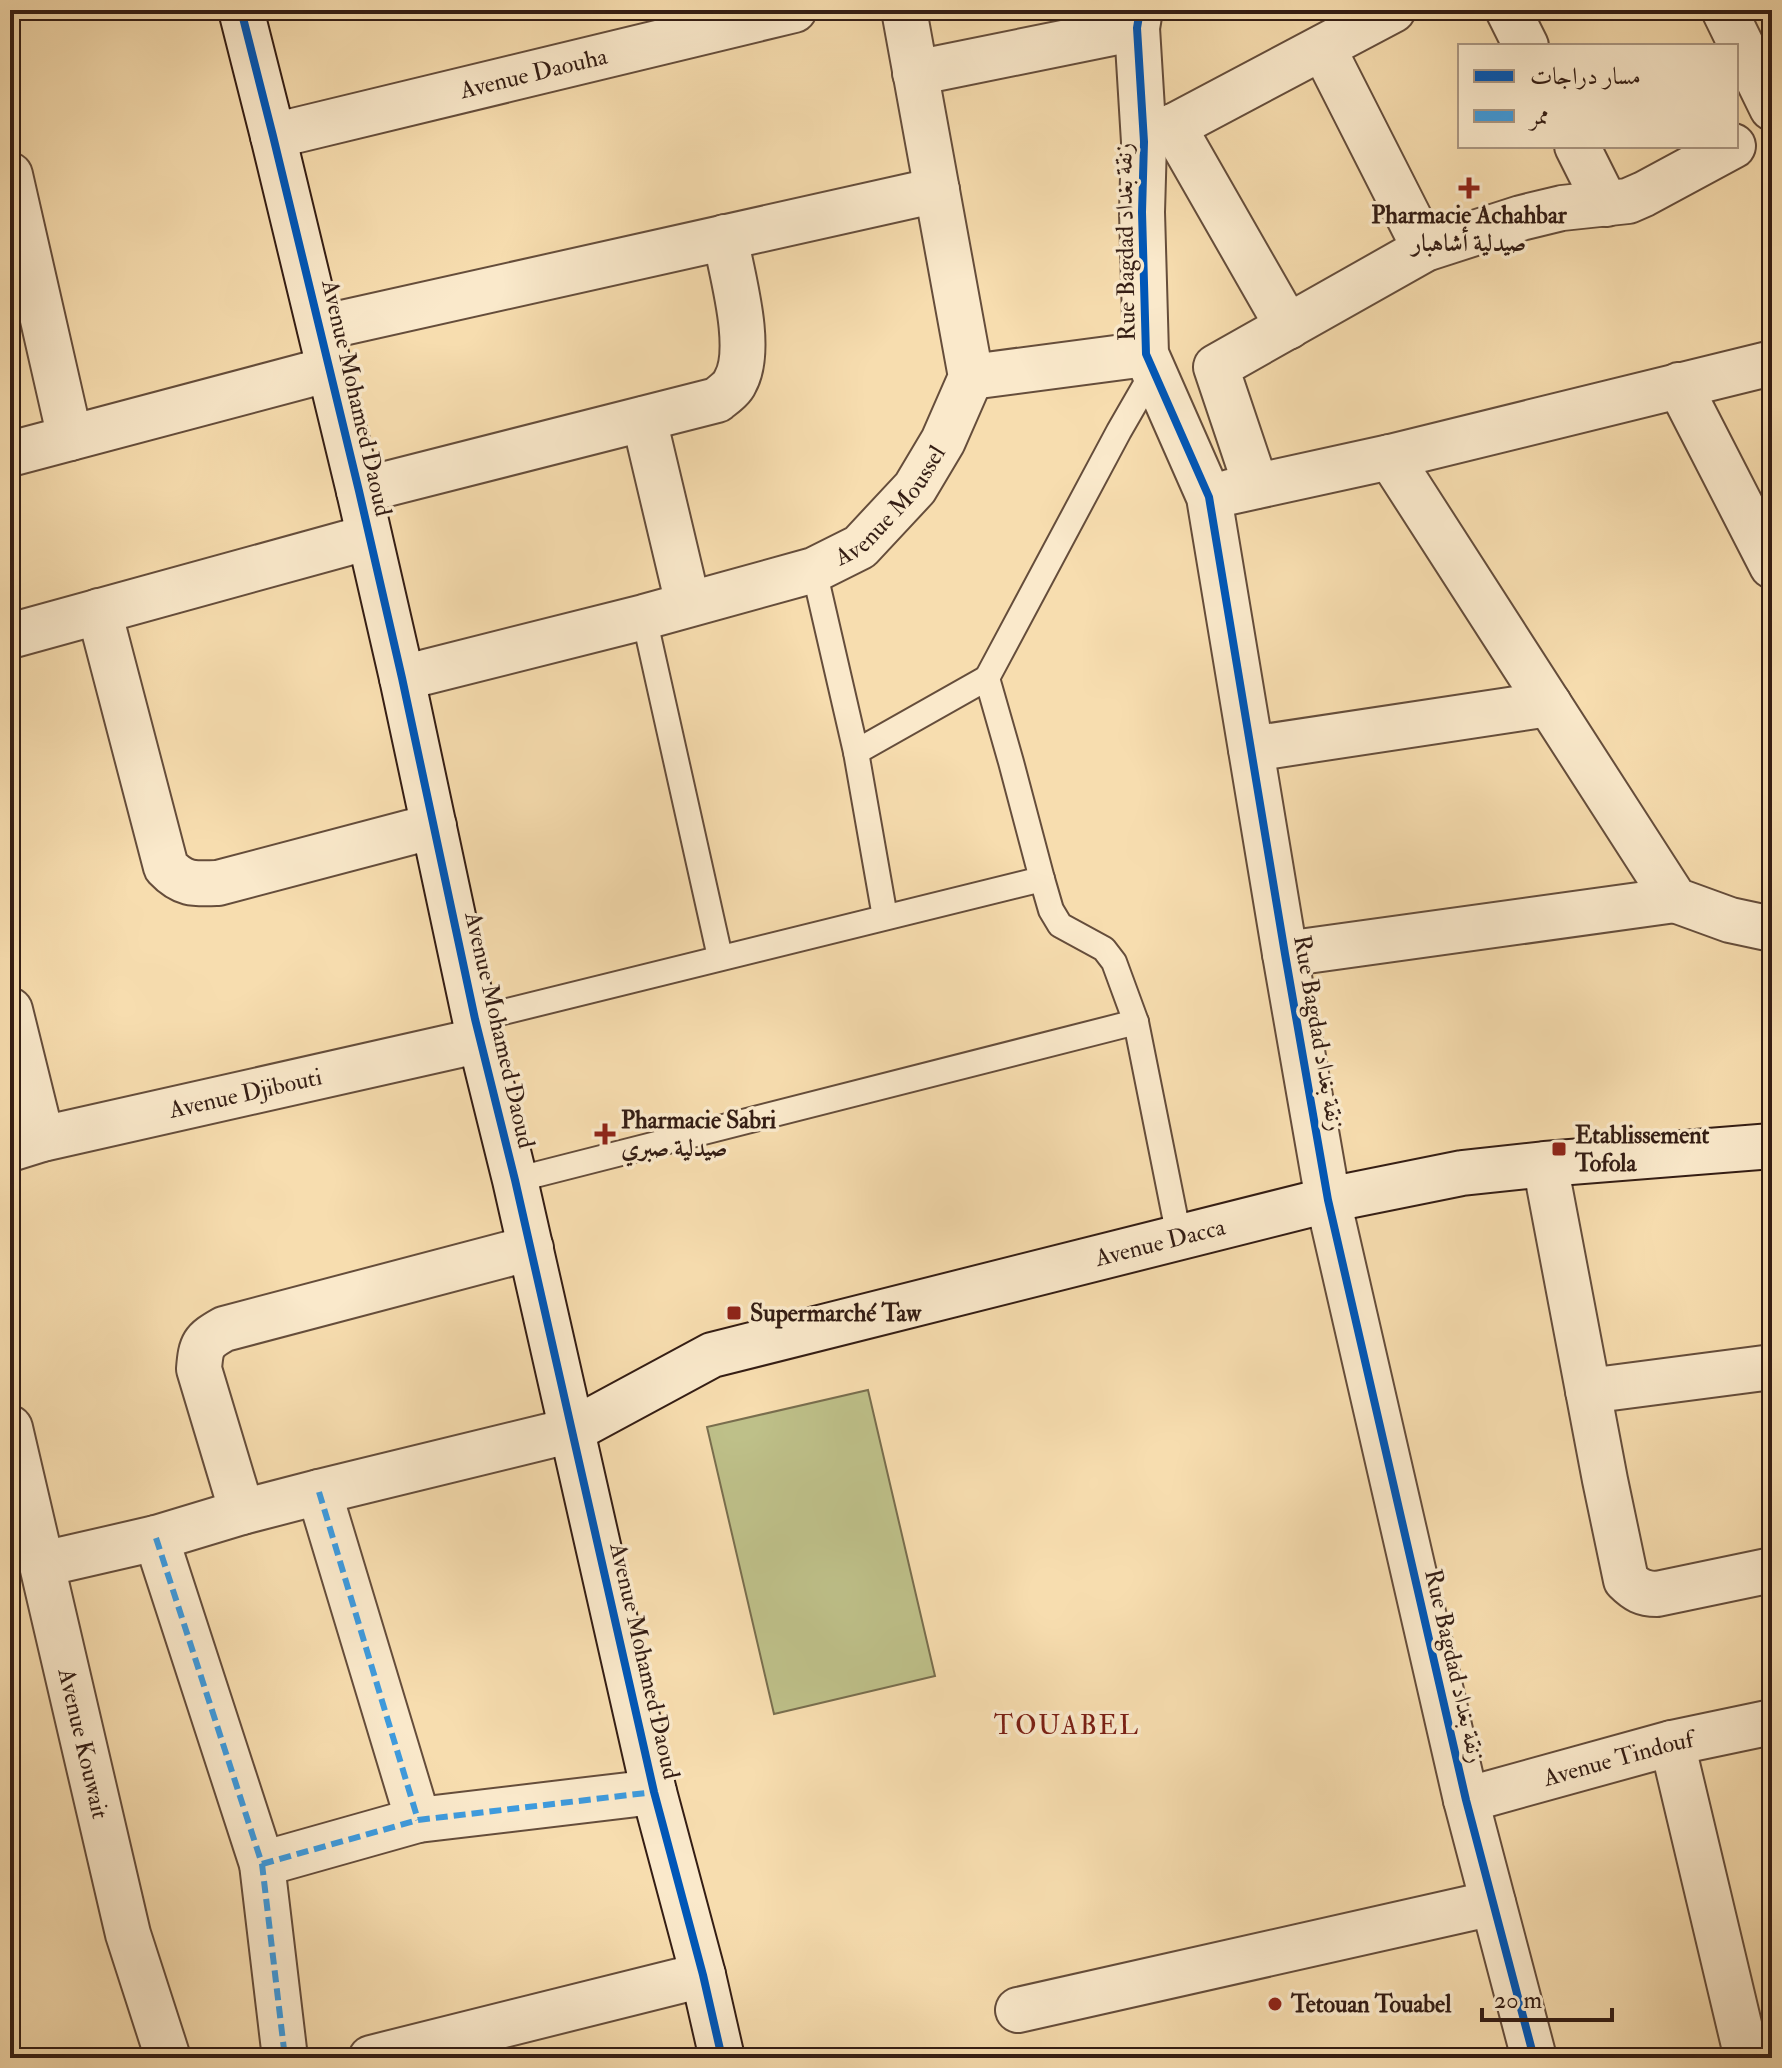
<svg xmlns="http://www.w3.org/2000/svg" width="1782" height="2068" viewBox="0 0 1782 2068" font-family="'IM FELL Double Pica',Amiri,serif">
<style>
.grass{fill:#bec089;stroke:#796e4e;stroke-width:2}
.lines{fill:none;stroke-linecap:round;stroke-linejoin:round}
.lane-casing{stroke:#654d3b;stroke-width:28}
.street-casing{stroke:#654d3b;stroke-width:48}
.secondary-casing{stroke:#341d14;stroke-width:48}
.lane{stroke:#fae9cb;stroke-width:24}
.street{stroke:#fae9cb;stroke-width:44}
.secondary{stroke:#fae9cb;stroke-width:44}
.quiet{stroke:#3e9bde;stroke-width:6;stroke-dasharray:12 6;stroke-linecap:butt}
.cycleway-casing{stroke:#fae9cb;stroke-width:13}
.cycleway{stroke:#0057b8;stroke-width:8}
.poi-dot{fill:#8f2418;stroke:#fae9cb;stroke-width:3}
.labels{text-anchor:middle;stroke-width:7;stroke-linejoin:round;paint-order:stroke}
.street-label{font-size:24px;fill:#341d14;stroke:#fae9cb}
.poi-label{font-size:24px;font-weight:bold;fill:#341d14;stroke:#fae9cb;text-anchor:start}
.neighbourhood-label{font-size:26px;letter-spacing:2px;fill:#7a1f14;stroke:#fae9cb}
</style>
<rect width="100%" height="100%" fill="#f7ddaf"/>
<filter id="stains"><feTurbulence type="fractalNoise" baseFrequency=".0025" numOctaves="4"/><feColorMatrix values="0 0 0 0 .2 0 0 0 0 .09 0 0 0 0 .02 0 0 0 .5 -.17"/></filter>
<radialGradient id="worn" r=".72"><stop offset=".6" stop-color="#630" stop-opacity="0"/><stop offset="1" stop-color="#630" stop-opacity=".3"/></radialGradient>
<polygon class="grass" points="868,1390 935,1676 774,1714 707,1427"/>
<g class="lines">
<g class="lane-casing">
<g id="lane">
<polyline points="644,617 720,957"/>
<polyline points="987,678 1119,431 1153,372"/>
<polyline points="856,752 885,917"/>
<polyline points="1042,879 1051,910 1060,925 1104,949 1114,962 1136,1022 1179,1237"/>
<polyline points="475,1019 1042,879 1011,762 987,678 856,752 814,570"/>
<polyline points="515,1180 1136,1022"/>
</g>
</g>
<g class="street-casing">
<g id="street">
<polyline points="1140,10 1137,28 1144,142 1142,212 1146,354 1209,497 1285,954 1328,1200 1466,1800 1534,2058"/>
<polyline points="1508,10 1526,46"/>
<polyline points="1724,10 1772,108"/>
<polyline points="1323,48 1425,249"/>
<polyline points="915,73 1137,28"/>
<polyline points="1173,126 1288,327"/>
<path id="s1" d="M 273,136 L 794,10"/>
<polyline points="1144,142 1393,10"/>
<polyline points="1577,146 1606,204"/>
<polyline points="10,175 70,438"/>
<polyline points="320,328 937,190"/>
<polyline points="971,377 1146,354"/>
<polyline points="1679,385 1772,566"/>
<polyline points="644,419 688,604"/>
<polyline points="10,454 330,369"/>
<polyline points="1390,457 1675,900 1730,920 1772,929"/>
<polyline points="1256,486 1216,367 1425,249 1521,218 1562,208 1628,201 1644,194 1733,146"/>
<path d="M 359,491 L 717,400 C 723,395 732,389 735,382 C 754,349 732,275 725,237"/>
<polyline points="1230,492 1390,457 1772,363"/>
<path d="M 99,611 L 166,867 C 183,885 194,884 218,883 L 434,826"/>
<polyline points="10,636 369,537"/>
<path id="s2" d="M 402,678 L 644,617 L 814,570 L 860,547 L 915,488 L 943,441 L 971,377 L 904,10"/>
<polyline points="1251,749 1549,704"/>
<polyline points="1285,954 1675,900"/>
<polyline points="10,1010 42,1139"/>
<path id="s3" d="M 10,1149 L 42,1139 L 481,1040"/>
<path d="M 1545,1164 L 1605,1480 L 1626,1580 C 1636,1590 1643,1594 1657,1594 L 1772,1570"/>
<polyline points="1588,1391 1772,1367"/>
<path id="s4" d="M 10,1428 L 128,1934 L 168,2058"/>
<polyline points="319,1492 418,1820"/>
<path d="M 242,1512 L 199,1369 C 201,1344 203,1341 224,1329 L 531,1248"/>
<polyline points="156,1538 262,1864 285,2058"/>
<polyline points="43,1564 156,1538 242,1512 319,1492 573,1430"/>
<polyline points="1672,1743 1747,2058"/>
<path id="s5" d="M 1466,1800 L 1672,1743 L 1772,1722"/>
<polyline points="262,1864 418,1820 654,1792"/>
<polyline points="1018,2010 1493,1903"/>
<polyline points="371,2058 703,1975"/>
</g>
</g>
<g class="secondary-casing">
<g id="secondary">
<polyline points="241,10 273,136 359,491 402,678 475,1019 515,1180 654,1792 703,1975 722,2058"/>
<path id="s6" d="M 573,1430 L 712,1355 L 1328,1200 L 1462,1173 L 1545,1164 L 1772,1146"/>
</g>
</g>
<use href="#lane" class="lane"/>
<use href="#street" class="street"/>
<use href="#secondary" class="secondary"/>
<g class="quiet">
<polyline points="319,1492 418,1820"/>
<polyline points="156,1538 262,1864 285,2058"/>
<polyline points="262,1864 418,1820 654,1792"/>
</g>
<g class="cycleway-casing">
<g id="cycleway">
<polyline points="241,10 273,136 359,491 402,678 475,1019 515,1180 654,1792 703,1975 722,2058"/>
<polyline points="1140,10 1137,28 1144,142 1142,212 1146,354 1209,497 1285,954 1328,1200 1466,1800 1534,2058"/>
</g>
</g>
<use href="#cycleway" class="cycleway"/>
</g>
<g class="poi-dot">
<path d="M1465 176h8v8h8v8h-8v8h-8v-8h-8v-8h8z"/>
<path d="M601 1122h8v8h8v8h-8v8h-8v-8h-8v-8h8z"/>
<rect x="1551" y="1141" width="16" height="16" rx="4"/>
<rect x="726" y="1305" width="16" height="16" rx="4"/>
<circle cx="1275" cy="2004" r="8"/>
</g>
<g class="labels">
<g class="street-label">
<text dy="8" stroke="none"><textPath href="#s1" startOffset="268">Avenue Daouha</textPath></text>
<text transform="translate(1125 242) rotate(-91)" y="8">Rue Bagdad زنقة بغداد</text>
<text transform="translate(357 398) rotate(77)" y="8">Avenue Mohamed Daoud</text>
<text dy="8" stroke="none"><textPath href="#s2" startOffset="528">Avenue Moussel</textPath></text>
<text transform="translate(500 1030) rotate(77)" y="8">Avenue Mohamed Daoud</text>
<text transform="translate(1319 1033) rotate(80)" y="8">Rue Bagdad زنقة بغداد</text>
<text dy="8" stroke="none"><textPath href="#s3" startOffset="242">Avenue Djibouti</textPath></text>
<text dy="8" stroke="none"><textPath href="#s6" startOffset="620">Avenue Dacca</textPath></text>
<text transform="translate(645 1661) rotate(77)" y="8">Avenue Mohamed Daoud</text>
<text transform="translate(1455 1666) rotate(77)" y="8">Rue Bagdad زنقة بغداد</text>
<text dy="8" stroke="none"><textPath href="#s4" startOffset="324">Avenue Kouwait</textPath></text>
<text dy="8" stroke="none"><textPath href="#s5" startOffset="158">Avenue Tindouf</textPath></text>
</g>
<g class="poi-label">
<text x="1469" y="223" text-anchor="middle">Pharmacie Achahbar<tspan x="1469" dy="28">صيدلية أشاهبار</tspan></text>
<text x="621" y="1128">Pharmacie Sabri<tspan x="621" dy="28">صيدلية صبري</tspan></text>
<text x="1575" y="1143">Etablissement<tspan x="1575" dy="28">Tofola</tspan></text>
<text x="750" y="1321">Supermarché Taw</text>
<text x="1291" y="2012">Tetouan Touabel</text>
</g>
<g class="neighbourhood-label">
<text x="1067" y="1734">TOUABEL</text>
</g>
</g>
<rect width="1782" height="2068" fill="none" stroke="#f7ddaf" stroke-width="40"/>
<rect x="12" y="12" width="1758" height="2044" fill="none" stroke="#341d14" stroke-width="4"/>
<rect x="20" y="20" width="1742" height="2028" fill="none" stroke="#341d14" stroke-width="2"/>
<rect x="1458" y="44" width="280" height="104" fill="#fae9cb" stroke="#ab9782" stroke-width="2"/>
<rect x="1474" y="70" width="40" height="12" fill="#0057b8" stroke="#ab9782" stroke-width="2"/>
<text x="1530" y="84" font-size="24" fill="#341d14">مسار دراجات</text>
<rect x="1474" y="110" width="40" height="12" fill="#3e9bde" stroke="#ab9782" stroke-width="2"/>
<text x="1530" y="124" font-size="24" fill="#341d14">ممر</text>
<path d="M1482 2008v12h130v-12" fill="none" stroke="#341d14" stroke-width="4"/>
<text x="1494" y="2008" font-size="24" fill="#341d14" stroke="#fae9cb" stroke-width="6" paint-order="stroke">20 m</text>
<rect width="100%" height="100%" filter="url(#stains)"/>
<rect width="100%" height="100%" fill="url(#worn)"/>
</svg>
